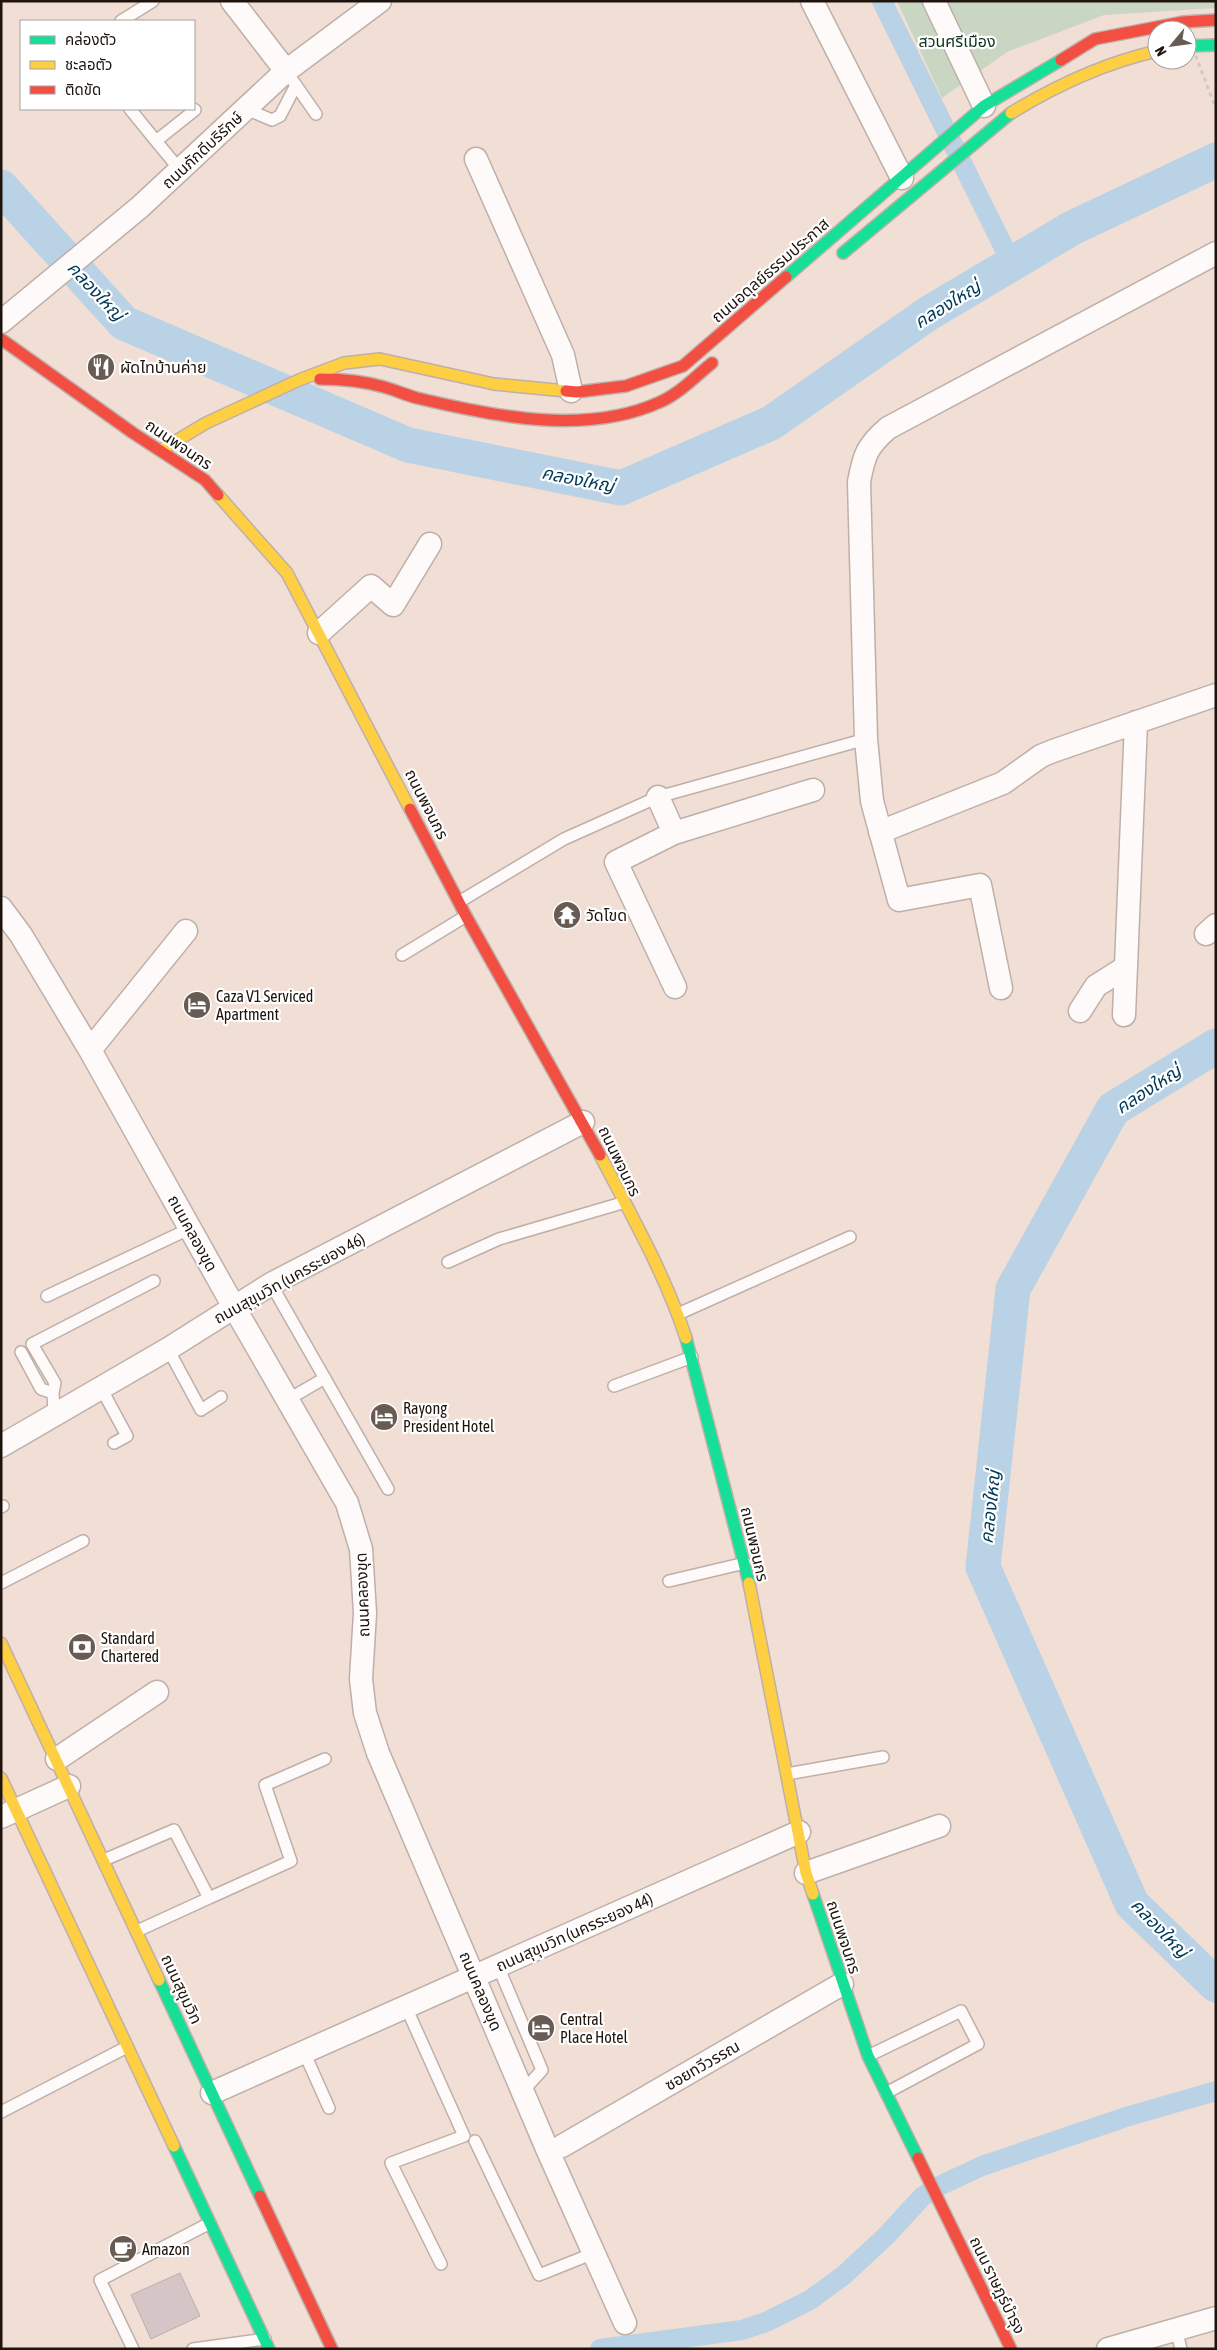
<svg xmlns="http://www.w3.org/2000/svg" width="1217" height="2350" viewBox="0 0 1217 2350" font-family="'Asap Condensed','Noto Sans Thai',sans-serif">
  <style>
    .green { fill: #c8d6c2 }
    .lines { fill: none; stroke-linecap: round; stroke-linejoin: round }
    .canal { stroke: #b9d2e6; stroke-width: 20 }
    .river { stroke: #b9d2e6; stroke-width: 35 }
    .building { fill: #d5c5c7; stroke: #bcaeae }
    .lane-casing { stroke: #beb0a9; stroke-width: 14 }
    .street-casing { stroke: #beb0a9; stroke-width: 25 }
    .fast-casing { stroke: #beb0a9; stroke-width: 14 }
    .slow-casing { stroke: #beb0a9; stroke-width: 14 }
    .jam-casing { stroke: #beb0a9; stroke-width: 14 }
    .lane { stroke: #fdfaf9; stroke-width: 11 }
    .street { stroke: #fdfaf9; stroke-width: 22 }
    .fast { stroke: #16e098; stroke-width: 11 }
    .slow { stroke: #ffcf43; stroke-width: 11 }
    .jam { stroke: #f24e42; stroke-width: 11 }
    .path-bridge { stroke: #cfcac7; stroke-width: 3; stroke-dasharray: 4 4; stroke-linecap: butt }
    .labels { text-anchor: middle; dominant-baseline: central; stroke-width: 4.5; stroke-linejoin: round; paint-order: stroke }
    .park-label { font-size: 16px; fill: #0f341e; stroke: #fff }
    .street-label { font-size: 16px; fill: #1f140d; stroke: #fff }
    .poi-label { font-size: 16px; fill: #1f140d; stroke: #fff; text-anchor: start }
    .water-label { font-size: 18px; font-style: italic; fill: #013a59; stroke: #fff }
  </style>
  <rect width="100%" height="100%" fill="#f1ded5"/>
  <path class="green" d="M 897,1 L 1216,1 L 1216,8 L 1104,15 L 1007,52 L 942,98 Z"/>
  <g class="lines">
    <path class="canal" d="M 882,1 L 1012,264
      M 600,2349 L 742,2330 L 766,2322 L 810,2300 L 844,2275 L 886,2236 L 922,2197 L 939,2186 L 982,2166 L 1126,2117 L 1216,2091"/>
    <path class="river" d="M 1,187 L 124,323 L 408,445 L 621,488 L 771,423 L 929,313 L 1072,228 L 1216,160
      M 1216,1046 L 1113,1109 L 1013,1289 L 983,1567 L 1132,1904 L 1216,1985"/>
  </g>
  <path class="building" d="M 180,2273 L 200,2316 L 151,2339 L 131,2295 Z"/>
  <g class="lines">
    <defs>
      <path id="lane" d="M 121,21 L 153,1
        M 293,81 L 316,114
        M 130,109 L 156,141 L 195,110 L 193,109
        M 246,109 L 272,120 L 280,116 L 296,85
        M 156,141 L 180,170
        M 459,902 L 564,839 L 658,797 L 866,739
        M 402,955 L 466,916
        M 448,1262 L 499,1239 L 622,1203
        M 271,1284 L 388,1489
        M 47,1296 L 191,1228
        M 678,1314 L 850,1237
        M 168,1349 L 201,1410 L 221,1397
        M 21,1352 L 41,1389 L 53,1393 L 54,1415
        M 614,1386 L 692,1357
        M 101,1388 L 127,1436 L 114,1443
        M 53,1393 L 55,1383 L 32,1344 L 154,1281
        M 287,1400 L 325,1378
        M 1,1507 L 3,1506
        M 669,1581 L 745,1563
        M 1,1583 L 83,1541
        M 787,1774 L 883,1757
        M 104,1860 L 174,1830 L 209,1898 L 291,1861 L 265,1785 L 325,1759
        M 137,1931 L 209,1898
        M 498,1966 L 542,2070 L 523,2091
        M 406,2007 L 464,2136 L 391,2163 L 441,2264
        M 304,2052 L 329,2108
        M 868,2056 L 961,2011 L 978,2044 L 886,2093
        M 1,2112 L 127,2047
        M 475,2141 L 539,2275 L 594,2253
        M 1176,2329 L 1181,2349
        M 133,2349 L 100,2280 L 210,2223
        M 193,2349 L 265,2339"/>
      <path id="street" d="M 232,1 L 286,71
        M 812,1 L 902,178
        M 934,1 L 984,106
        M 476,159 L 563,355 L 571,391
        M 1,322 L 140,207 L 286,71 L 380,1
        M 319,633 L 371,586 L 393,605 L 430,544
        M 658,797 L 674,833
        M 880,832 L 1003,783 L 1041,756 L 1053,751 L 1216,695
        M 1,908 L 21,935 L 90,1050 L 234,1307 L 347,1503 L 361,1549 L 365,1613 L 361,1679 L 365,1713 L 378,1753 L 548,2151 L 625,2323
        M 1206,934 L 1216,925
        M 675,987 L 616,862 L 674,833 L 813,790
        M 1001,988 L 980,885 L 899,900 L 872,801 L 866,739 L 859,482 C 864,455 867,446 888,428 L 1216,253
        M 1080,1011 L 1096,986 L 1126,967
        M 1124,1015 L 1136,722
        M 90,1050 L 186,931
        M 1,1446 L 168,1349 L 271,1284 L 583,1122
        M 57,1759 L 157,1692
        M 1,1817 L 69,1786
        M 806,1873 L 939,1826
        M 212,2093 L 799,1832
        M 562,2146 L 842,1984
        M 1108,2349 L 1216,2318"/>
      <path id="fast" d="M 1187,46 L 1216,45
        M 843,253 L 1011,113
        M 786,277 L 984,106 L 1061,60
        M 686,1338 L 749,1583
        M 813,1894 L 868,2056 L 918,2158
        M 159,1980 L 260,2196
        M 174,2146 L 269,2349"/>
      <path id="slow" d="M 1011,113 C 1057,85 1104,63 1157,51
        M 161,450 L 206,423 L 299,380 L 344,363 L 380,359 L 494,384 L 566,391
        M 218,495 L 287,573 L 410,809
        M 600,1155 C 631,1215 665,1274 686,1338
        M 749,1583 L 806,1873 L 813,1894
        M 1,1643 L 159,1980
        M 1,1778 L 174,2146"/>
      <path id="jam" d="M 1061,60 L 1095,39 L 1183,22 L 1216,20
        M 1,339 L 133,433 L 205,480 L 218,495
        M 320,379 C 342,379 363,381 384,387 C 395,390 406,395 417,398 C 492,416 586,436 660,402 C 680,393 696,376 712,363
        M 566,391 L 577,392 L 626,386 L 683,366 L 786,277
        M 410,809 L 466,916 L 600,1155
        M 918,2158 L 1011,2349
        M 260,2196 L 332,2349"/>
    </defs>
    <use href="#lane" class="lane-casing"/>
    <use href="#street" class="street-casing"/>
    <use href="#fast" class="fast-casing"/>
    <use href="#slow" class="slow-casing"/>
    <use href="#jam" class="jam-casing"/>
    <use href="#lane" class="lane"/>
    <use href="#street" class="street"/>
    <use href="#fast" class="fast"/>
    <use href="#slow" class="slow"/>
    <use href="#jam" class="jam"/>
    <path class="path-bridge" d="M 1187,33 L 1216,109"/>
  </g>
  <defs>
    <symbol id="restaurant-disc" viewBox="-11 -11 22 22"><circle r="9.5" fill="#685b53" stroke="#fff"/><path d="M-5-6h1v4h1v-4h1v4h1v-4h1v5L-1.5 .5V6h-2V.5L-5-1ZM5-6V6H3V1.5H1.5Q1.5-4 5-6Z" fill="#fff"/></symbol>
    <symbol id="temple-disc" viewBox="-11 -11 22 22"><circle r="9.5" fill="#685b53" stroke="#fff"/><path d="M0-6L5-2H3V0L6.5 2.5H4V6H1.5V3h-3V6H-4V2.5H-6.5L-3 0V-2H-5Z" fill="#fff"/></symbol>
    <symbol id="hotel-disc" viewBox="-11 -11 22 22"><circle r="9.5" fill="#685b53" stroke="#fff"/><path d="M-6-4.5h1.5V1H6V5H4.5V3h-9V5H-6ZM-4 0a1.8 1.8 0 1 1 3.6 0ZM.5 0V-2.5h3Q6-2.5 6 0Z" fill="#fff"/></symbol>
    <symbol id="bank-disc" viewBox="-11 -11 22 22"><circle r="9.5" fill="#685b53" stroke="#fff"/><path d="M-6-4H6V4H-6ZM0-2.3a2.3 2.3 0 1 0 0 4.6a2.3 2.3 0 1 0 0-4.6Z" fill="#fff"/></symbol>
    <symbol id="cafe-disc" viewBox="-11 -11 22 22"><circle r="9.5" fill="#685b53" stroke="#fff"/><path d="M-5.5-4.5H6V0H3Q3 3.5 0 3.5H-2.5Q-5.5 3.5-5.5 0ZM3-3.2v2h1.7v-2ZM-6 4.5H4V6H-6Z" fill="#fff"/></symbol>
  </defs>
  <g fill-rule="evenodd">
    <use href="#restaurant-disc" x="85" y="351" width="32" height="32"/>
    <use href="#temple-disc" x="551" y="899" width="32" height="32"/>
    <use href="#hotel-disc" x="181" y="989" width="32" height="32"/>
    <use href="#hotel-disc" x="368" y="1401" width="32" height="32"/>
    <use href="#bank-disc" x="66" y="1631" width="32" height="32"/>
    <use href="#hotel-disc" x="525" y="2012" width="32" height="32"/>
    <use href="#cafe-disc" x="107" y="2233" width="32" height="32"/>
  </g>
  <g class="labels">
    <g class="park-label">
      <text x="957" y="41">สวนศรีเมือง</text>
    </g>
    <g class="street-label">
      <text transform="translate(202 150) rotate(-43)">ถนนภักดีบริรักษ์</text>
      <text transform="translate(770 270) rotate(-41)">ถนนอดุลย์ธรรมประภาส</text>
      <text transform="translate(179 444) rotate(34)">ถนนพจนกร</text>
      <text transform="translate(427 804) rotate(63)">ถนนพจนกร</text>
      <text transform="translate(620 1161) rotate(64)">ถนนพจนกร</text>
      <text transform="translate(193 1233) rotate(61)">ถนนคลองขุด</text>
      <text transform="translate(289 1278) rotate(-29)">ถนนสุขุมวิท (นครระยอง 46)</text>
      <text transform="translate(755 1544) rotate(77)">ถนนพจนกร</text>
      <text transform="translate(362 1595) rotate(-92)">ถนนคลองขุด</text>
      <text transform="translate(574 1932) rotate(-24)">ถนนสุขุมวิท (นครระยอง 44)</text>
      <text transform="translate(844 1937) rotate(72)">ถนนพจนกร</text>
      <text transform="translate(182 1989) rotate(65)">ถนนสุขุมวิท</text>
      <text transform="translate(481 1991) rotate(67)">ถนนคลองขุด</text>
      <text transform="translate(702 2065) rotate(-30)">ซอยทวีวรรณ</text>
      <text transform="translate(998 2285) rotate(64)">ถนน ราษฎร์บำรุง</text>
    </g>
    <g class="poi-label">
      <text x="120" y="367">ผัดไทบ้านค่าย</text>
      <text x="586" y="915">วัดโขด</text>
      <text x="216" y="996">Caza V1 Serviced<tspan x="216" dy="18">Apartment</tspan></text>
      <text x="403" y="1408">Rayong<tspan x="403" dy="18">President Hotel</tspan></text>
      <text x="101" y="1638">Standard<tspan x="101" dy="18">Chartered</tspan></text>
      <text x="560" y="2019">Central<tspan x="560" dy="18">Place Hotel</tspan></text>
      <text x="142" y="2249">Amazon</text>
    </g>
    <g class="water-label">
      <text transform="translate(96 291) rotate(47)">คลองใหญ่</text>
      <text transform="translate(947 304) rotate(-32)">คลองใหญ่</text>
      <text transform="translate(578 479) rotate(11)">คลองใหญ่</text>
      <text transform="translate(1148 1089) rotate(-33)">คลองใหญ่</text>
      <text transform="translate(990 1507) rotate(-84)">คลองใหญ่</text>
      <text transform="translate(1160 1928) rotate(46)">คลองใหญ่</text>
    </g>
  </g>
  <rect width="1217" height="2350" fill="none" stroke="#1f140d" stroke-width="5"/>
  <rect x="20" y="20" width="175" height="90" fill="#ffffff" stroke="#a5a19e"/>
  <rect x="30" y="36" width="25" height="8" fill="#16e098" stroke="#a5a19e"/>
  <text x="65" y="45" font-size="15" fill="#1f140d">คล่องตัว</text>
  <rect x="30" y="61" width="25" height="8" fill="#ffcf43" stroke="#a5a19e"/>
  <text x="65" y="70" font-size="15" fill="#1f140d">ชะลอตัว</text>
  <rect x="30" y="86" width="25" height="8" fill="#f24e42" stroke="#a5a19e"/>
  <text x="65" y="95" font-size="15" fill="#1f140d">ติดขัด</text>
  <g transform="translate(1172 45) rotate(241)"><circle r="24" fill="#ffffff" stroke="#a5a19e"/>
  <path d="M0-4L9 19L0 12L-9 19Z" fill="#685b53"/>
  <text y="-8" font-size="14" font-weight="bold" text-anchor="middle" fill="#1f140d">N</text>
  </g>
</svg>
